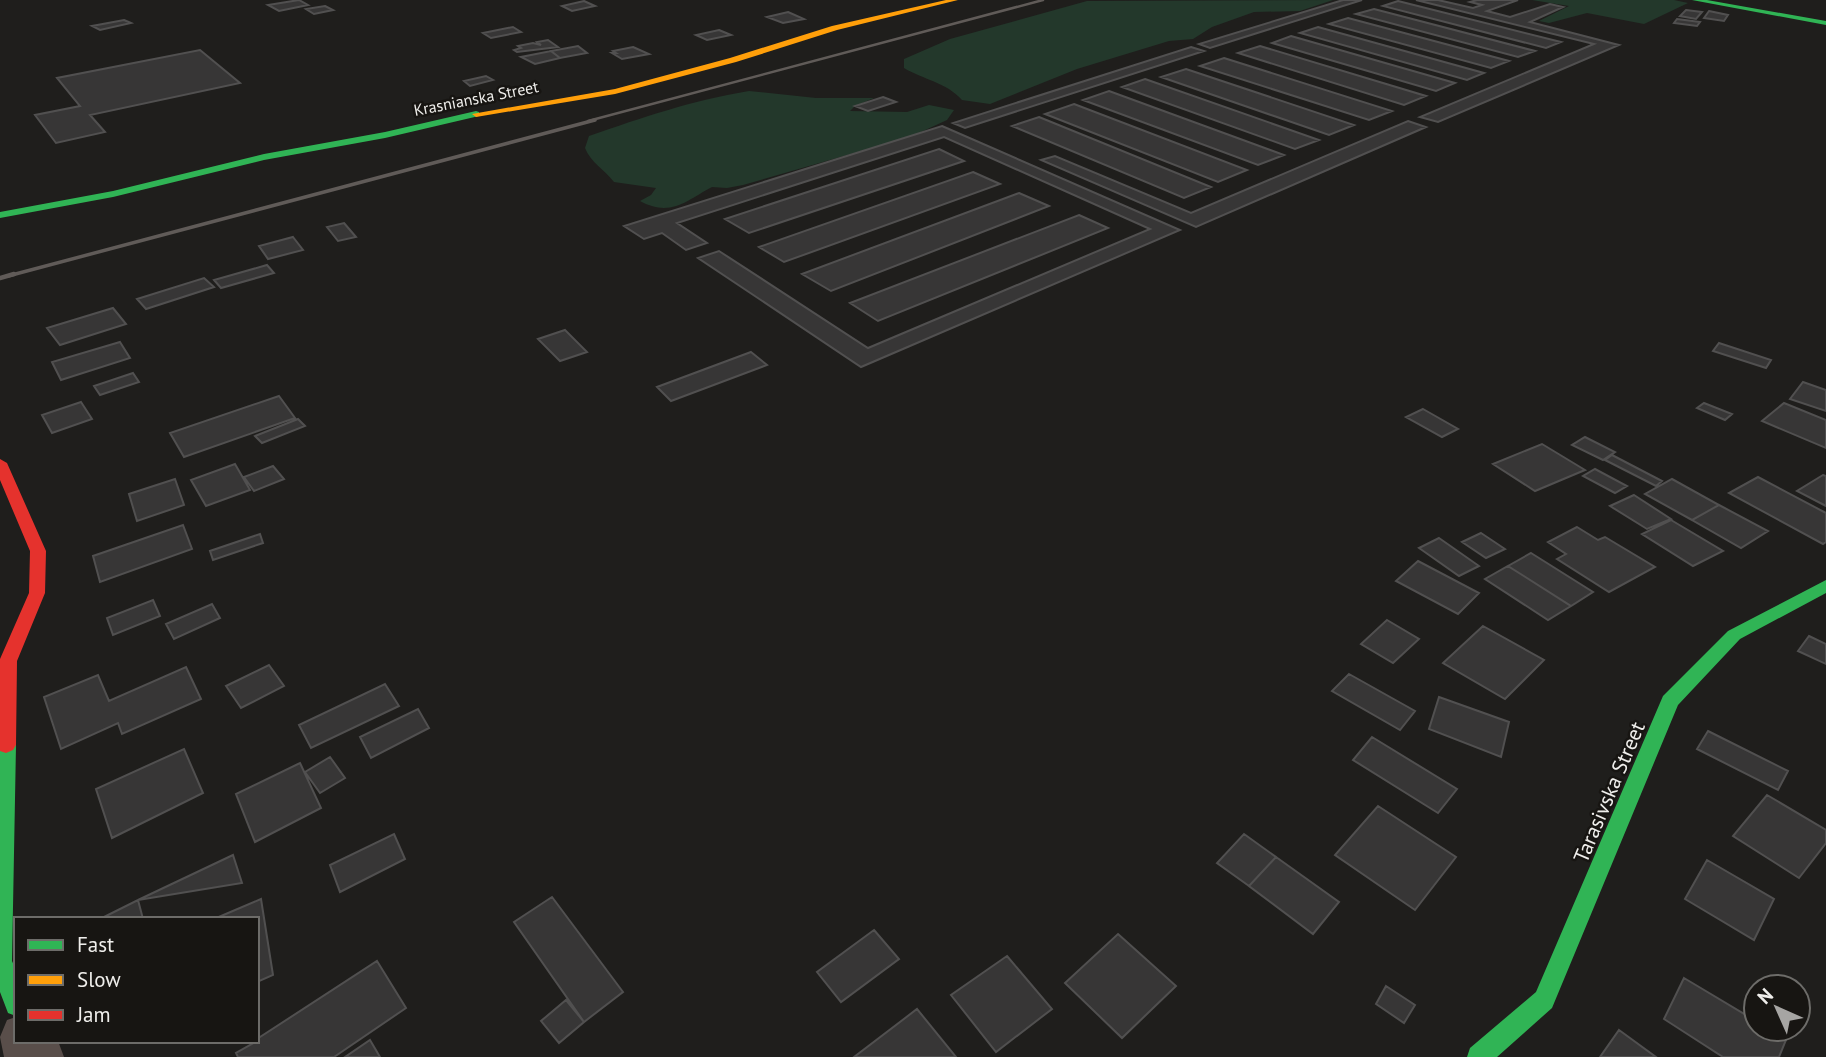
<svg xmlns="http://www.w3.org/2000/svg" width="1826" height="1057" viewBox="0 0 1826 1057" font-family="'PT Sans',sans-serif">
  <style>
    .green { fill: #23382b }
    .building { fill: #373636; stroke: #515050; stroke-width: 2 }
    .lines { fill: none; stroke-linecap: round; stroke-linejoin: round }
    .street { fill: #594e4a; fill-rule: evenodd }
    .fast { fill: #30b455; fill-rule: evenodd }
    .slow { fill: #ff9f0a; fill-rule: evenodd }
    .jam { fill: #e5322d; fill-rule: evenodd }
    .rail-far2 { stroke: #605b58; stroke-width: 2.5 }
    .rail-far1 { stroke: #605b58; stroke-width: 3.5 }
    .rail { stroke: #605b58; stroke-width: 4.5 }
    .labels { text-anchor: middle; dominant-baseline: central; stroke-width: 5; stroke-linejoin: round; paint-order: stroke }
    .far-street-label { font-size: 16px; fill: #efeeeb; stroke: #171512 }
    .near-street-label { font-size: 21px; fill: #efeeeb; stroke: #171512 }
  </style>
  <rect width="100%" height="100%" fill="#1f1e1c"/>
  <path class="green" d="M 1333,0 L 1300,11 L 1254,12 L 1212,27 L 1193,39 L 1169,41 L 1077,69 L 990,104 L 962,100 C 946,82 924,80 904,68 L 904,59 L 950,39 L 1087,1 Z
    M 1532,0 L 1674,0 L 1688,3 L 1644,24 L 1587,13 L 1549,23 L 1539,21 L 1569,6 Z
    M 749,91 L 816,98 L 874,98 L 855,106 L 850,111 L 907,112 L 929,105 L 954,110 L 947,120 L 910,137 L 743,185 L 727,188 L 712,187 C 687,200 671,218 640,201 L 651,195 L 656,188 L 614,182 C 604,169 591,163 585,148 L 589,136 C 644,117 690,101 749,91 Z"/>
  <path class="building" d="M 299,0 L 308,5 L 279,11 L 268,5 Z
    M 1343,0 L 1362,0 L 1210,48 L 1199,44 Z
    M 1416,0 L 1438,0 L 1473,8 L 1482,5 L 1470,2 L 1477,0 L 1518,0 L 1487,11 L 1510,17 L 1550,4 L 1563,7 L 1530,22 L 1619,45 L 1438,122 L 1420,117 L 1594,44 Z
    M 584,1 L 595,6 L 572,11 L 562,6 Z
    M 1398,1 L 1561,42 L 1546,48 L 1383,6 Z
    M 325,6 L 333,10 L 314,14 L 306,9 Z
    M 1374,9 L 1535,51 L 1518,57 L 1356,14 Z
    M 1686,10 L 1702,12 L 1696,19 L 1680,16 Z
    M 1709,11 L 1728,15 L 1724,21 L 1704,18 Z
    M 788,12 L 804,19 L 783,23 L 767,17 Z
    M 1348,18 L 1509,61 L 1491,68 L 1329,24 Z
    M 1677,19 L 1700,22 L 1697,26 L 1674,23 Z
    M 124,20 L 131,23 L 100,30 L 92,26 Z
    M 513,27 L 521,32 L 491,38 L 483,33 Z
    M 1318,27 L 1484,73 L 1467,80 L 1300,33 Z
    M 719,30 L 731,35 L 707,40 L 696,35 Z
    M 1291,36 L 1455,83 L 1436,91 L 1272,43 Z
    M 548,40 L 558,47 L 517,52 L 514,50 L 521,48 L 518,46 L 533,43 L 541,45 L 537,42 Z
    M 578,46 L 587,53 L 560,58 L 551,51 Z
    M 1260,46 L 1426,96 L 1404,105 L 1238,53 Z
    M 633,47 L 649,54 L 622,59 L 612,53 L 616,53 L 613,51 Z
    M 1191,47 L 1204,51 L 965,128 L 953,123 Z
    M 200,50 L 240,83 L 90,115 L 105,132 L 56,143 L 35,115 L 80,106 L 57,78 Z
    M 551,51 L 560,58 L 535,64 L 521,57 Z
    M 1224,58 L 1392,111 L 1369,120 L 1200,66 Z
    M 1186,69 L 1354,125 L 1329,135 L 1161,77 Z
    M 486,76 L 493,80 L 470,86 L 464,81 Z
    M 1145,79 L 1319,140 L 1295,149 L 1122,87 Z
    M 1109,91 L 1284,155 L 1258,165 L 1083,100 Z
    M 883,97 L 896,102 L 868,111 L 855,106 Z
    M 1074,104 L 1247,170 L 1218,182 L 1045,114 Z
    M 1039,117 L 1211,187 L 1184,198 L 1012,126 Z
    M 1408,121 L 1426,127 L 1196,227 L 1041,160 L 1055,156 L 1191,213 Z
    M 942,126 L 1180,230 L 861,367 L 698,258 L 719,251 L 868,348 L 1150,229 L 944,137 L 677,223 L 707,243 L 686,250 L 662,233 L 644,239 L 624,226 Z
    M 939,149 L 964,161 L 749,233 L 725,219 Z
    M 973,172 L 1000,184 L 784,262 L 759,247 Z
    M 1019,193 L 1049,206 L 831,291 L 802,274 Z
    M 1079,215 L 1108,228 L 878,321 L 850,303 Z
    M 344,223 L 356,237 L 338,241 L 327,227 Z
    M 293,237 L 303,250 L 268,259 L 259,246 Z
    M 267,265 L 274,273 L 221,288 L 214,280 Z
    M 204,278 L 214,287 L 146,309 L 137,299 Z
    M 113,308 L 126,324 L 60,345 L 47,328 Z
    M 565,330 L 587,352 L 560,361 L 538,339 Z
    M 120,342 L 130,358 L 61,380 L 52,362 Z
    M 1719,343 L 1771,360 L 1766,368 L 1713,351 Z
    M 751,352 L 767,365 L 671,401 L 657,387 Z
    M 133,373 L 139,382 L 100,395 L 94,386 Z
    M 1803,382 L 1826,390 L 1826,411 L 1790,399 Z
    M 279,396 L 295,418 L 184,457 L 170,433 Z
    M 81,402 L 92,419 L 52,433 L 42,415 Z
    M 1704,403 L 1732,414 L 1725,420 L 1697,408 Z
    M 1784,403 L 1826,420 L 1826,448 L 1762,421 Z
    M 1423,409 L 1458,429 L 1442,437 L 1406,417 Z
    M 298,419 L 305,426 L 262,443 L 255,436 Z
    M 1585,437 L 1615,452 L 1603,460 L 1572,445 Z
    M 1542,444 L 1585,470 L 1535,491 L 1493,464 Z
    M 1612,455 L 1662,481 L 1656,486 L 1605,460 Z
    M 235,464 L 250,490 L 206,506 L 191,480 Z
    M 273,466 L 284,479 L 254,491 L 244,477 Z
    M 1595,469 L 1627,486 L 1615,493 L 1583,476 Z
    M 1823,475 L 1826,476 L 1826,506 L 1797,491 Z
    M 1758,477 L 1826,513 L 1826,542 L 1823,544 L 1729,493 Z
    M 175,479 L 184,505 L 137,521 L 129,494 Z
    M 1672,479 L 1719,505 L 1692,520 L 1645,494 Z
    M 1634,495 L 1671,519 L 1647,529 L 1610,506 Z
    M 1719,505 L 1768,531 L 1741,548 L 1692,520 Z
    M 1671,520 L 1723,551 L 1693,566 L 1642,534 Z
    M 183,525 L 192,549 L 100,582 L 93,556 Z
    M 1577,527 L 1598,540 L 1605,537 L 1655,567 L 1609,592 L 1557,559 L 1566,554 L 1548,542 Z
    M 1481,533 L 1505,549 L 1486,558 L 1462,542 Z
    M 260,534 L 263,543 L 213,560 L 210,551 Z
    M 1439,538 L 1479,566 L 1459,576 L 1419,548 Z
    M 1531,553 L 1593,592 L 1571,606 L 1508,566 Z
    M 1418,561 L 1479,593 L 1458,614 L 1396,581 Z
    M 1508,566 L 1571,606 L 1548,620 L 1485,579 Z
    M 153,600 L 160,616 L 113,635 L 107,618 Z
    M 212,604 L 220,618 L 174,639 L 166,624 Z
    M 1387,620 L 1419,639 L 1393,663 L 1361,644 Z
    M 1483,626 L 1544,660 L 1505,699 L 1443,663 Z
    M 1809,636 L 1826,644 L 1826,664 L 1798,651 Z
    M 269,665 L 284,686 L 241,708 L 226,686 Z
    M 186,667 L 201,699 L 122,734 L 118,723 L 61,749 L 44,697 L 98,675 L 109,701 Z
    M 1349,674 L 1415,711 L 1400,730 L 1332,691 Z
    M 385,684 L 399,706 L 311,748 L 299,725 Z
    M 1439,697 L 1509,722 L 1501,757 L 1429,729 Z
    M 418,709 L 429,728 L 371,758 L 360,737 Z
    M 1708,731 L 1788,771 L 1778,790 L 1697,749 Z
    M 1372,737 L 1457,789 L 1438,813 L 1353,760 Z
    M 184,749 L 203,793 L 112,838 L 96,789 Z
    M 330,757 L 345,778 L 320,793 L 305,772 Z
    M 300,763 L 321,808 L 255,842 L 236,794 Z
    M 1767,795 L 1826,830 L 1826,843 L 1799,878 L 1733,836 Z
    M 1378,806 L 1456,857 L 1415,910 L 1335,855 Z
    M 394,834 L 405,859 L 340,892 L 330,865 Z
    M 1244,834 L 1276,857 L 1249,886 L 1217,863 Z
    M 233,855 L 242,883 L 138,900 Z
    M 1276,857 L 1339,902 L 1313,934 L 1249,886 Z
    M 1707,860 L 1774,899 L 1754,940 L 1685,899 Z
    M 552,897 L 623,992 L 584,1022 L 514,922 Z
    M 261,899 L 273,975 L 257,982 L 257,919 L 214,919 Z
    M 138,900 L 143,919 L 100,919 Z
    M 874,930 L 899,959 L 841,1002 L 817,972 Z
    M 1118,934 L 1176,986 L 1122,1038 L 1065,983 Z
    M 1007,956 L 1052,1009 L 996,1052 L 951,995 Z
    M 377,961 L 406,1008 L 334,1057 L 238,1057 L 236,1053 L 257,1041 L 257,1039 Z
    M 1684,978 L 1756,1021 L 1756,1029 L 1768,1029 L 1786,1040 L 1779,1057 L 1723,1057 L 1664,1019 Z
    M 1386,986 L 1415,1005 L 1404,1023 L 1376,1004 Z
    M 566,1000 L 584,1022 L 559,1043 L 541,1021 Z
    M 917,1009 L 956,1057 L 854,1057 Z
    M 1619,1030 L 1656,1057 L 1600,1057 Z
    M 370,1040 L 380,1057 L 345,1057 Z"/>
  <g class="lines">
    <path class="street" d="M 16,1017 L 16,1041 L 58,1041 L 64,1057 L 4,1057 L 0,1037 L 7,1020 Z"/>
    <path class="fast" d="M 1692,0 L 1707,0 L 1826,21 L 1826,25 Z
      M 476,111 L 479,112 L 479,116 L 385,138 L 264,160 L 113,197 L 0,218 L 0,212 L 113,191 L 264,154 L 385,132 Z
      M 1826,580 L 1826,593 L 1740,639 L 1678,705 L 1552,1008 L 1497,1057 L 1467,1057 L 1470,1048 L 1536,992 L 1663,696 L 1728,631 Z
      M 6,737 L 13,740 L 16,745 L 12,961 L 16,970 L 16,1016 L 8,1013 L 0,992 L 0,739 Z"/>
    <path class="slow" d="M 946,0 L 958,0 L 837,30 L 736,62 L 615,94 L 476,117 L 472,114 L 615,89 L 730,58 L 832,26 Z"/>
    <path class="jam" d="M 0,459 L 7,463 L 46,551 L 45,593 L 17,661 L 16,745 L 13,750 L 6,753 L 0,751 L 0,659 L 29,593 L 30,551 L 0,480 Z"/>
    <path class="rail-far2" d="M 588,121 L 1043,0"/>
    <path class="rail-far1" d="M 8,276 L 595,120"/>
    <path class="rail" d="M 0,278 L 14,274"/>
  </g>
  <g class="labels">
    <g class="far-street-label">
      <text transform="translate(476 98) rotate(-11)">Krasnianska Street</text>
    </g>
    <g class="near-street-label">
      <text transform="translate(1609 792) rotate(-67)">Tarasivska Street</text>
    </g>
  </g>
  <rect x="14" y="917" width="245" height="126" fill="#171512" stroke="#6d6c69" stroke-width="2"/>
  <rect x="28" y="940" width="35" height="10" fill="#30b455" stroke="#6d6c69" stroke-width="2"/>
  <text x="77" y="952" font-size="21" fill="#efeeeb">Fast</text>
  <rect x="28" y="975" width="35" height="10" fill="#ff9f0a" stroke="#6d6c69" stroke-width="2"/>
  <text x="77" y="987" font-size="21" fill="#efeeeb">Slow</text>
  <rect x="28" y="1010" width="35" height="10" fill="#e5322d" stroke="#6d6c69" stroke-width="2"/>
  <text x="77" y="1022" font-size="21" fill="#efeeeb">Jam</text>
  <g transform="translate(1777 1008) rotate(315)"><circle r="33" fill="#171512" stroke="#6d6c69" stroke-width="2"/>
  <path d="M0-5L12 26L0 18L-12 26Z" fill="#a6a5a3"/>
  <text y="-10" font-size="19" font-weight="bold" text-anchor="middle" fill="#efeeeb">N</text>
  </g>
</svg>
